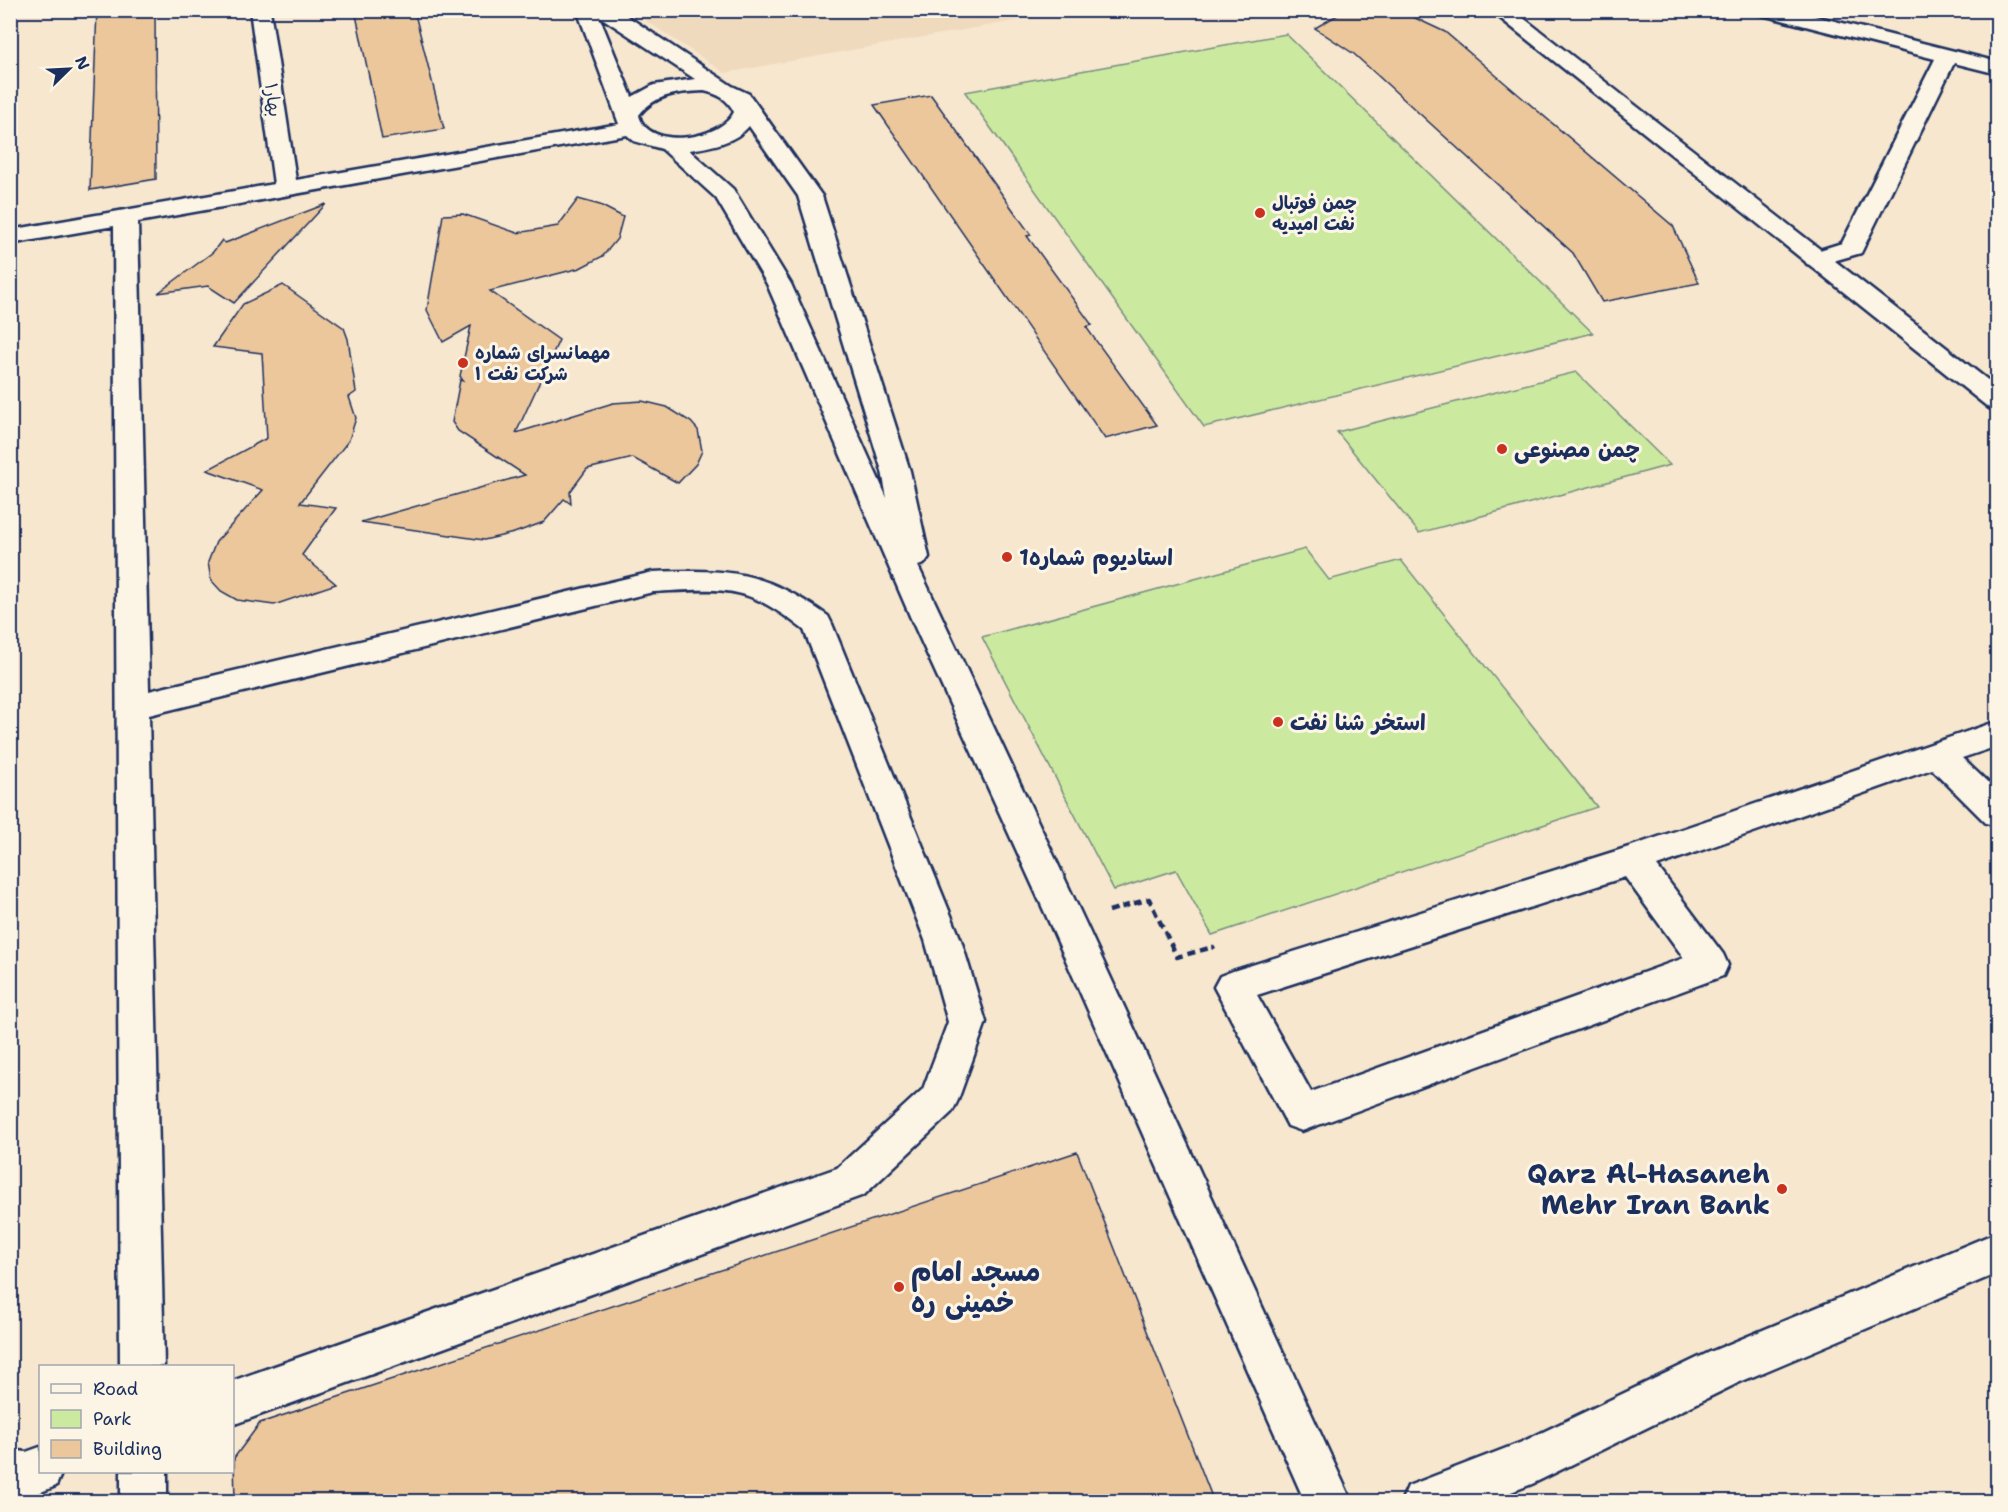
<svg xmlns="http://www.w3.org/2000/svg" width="2008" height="1512" viewBox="0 0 2008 1512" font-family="'Shantell Sans','Playpen Sans Arabic',sans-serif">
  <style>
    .built { fill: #f0dabe }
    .green { fill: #cce9a0; stroke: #748c7f; stroke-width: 1.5 }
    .building { fill: #ecc79c; stroke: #1b2f5e; stroke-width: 1.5 }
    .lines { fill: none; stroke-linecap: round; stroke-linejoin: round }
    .street-casing { stroke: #1b2f5e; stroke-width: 5 }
    .secondary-casing { stroke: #1b2f5e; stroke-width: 5 }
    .path { stroke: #1b2f5e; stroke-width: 4.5; stroke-dasharray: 8 5; stroke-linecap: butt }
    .street { fill: #fcf5e5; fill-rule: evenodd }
    .secondary { fill: #fcf5e5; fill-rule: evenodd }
    .poi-dot { fill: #c8321e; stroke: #fcf5e5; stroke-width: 2 }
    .labels { text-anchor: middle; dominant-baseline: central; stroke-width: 6; stroke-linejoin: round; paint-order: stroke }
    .far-street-label { font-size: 18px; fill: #1b2f5e; stroke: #fcf5e5 }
    .far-poi-label { font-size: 18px; font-weight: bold; fill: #1b2f5e; stroke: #fcf5e5; text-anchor: start }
    .poi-label { font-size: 22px; font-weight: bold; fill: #1b2f5e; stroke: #fcf5e5; text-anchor: start }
    .near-poi-label { font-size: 27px; font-weight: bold; fill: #1b2f5e; stroke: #fcf5e5; text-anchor: end }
  </style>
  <rect width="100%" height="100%" fill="#f7e7cf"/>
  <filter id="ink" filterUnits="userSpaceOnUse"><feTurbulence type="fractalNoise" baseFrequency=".0167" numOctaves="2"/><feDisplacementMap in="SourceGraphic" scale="12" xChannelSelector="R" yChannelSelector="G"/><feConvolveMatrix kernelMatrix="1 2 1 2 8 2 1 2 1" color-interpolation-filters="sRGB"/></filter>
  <g filter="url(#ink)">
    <path class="built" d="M 631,11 L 1069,11 L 725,73 Z"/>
    <path class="green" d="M 1286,34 L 1593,333 L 1204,427 L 965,92 Z
      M 1576,372 L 1670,465 L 1419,533 L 1337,432 Z
      M 1305,549 L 1329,580 L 1401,560 L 1597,807 L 1212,935 L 1176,870 L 1114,890 L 982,637 Z"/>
    <path class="building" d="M 97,10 L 155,10 L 156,179 L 90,190 Z
      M 355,10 L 414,10 L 444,129 L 382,139 Z
      M 1346,10 L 1398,10 L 1445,32 L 1673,226 L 1699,283 L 1602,302 L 1573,253 L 1354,54 L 1315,28 Z
      M 931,95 L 1031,235 L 1027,236 L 1092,325 L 1086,327 L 1157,425 L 1105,439 L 874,105 Z
      M 578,199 L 600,205 L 623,217 L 617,239 L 603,256 L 580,268 L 490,291 L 559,340 L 516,433 L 613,403 L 642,401 L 667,407 L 691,422 L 698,430 L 702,451 L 696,464 L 678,483 L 633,458 L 587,469 L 570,492 L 571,504 L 564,499 L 544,522 L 514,533 L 484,540 L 361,522 L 525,475 L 458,431 L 452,422 L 460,380 L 463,381 L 460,376 L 471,326 L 443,342 L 427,310 L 443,215 L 463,214 L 517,233 L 558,226 Z
      M 326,204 L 234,303 L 208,286 L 158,293 L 213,252 L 222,240 L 225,243 Z
      M 283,285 L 344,328 L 348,339 L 356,392 L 349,397 L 356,418 L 349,440 L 300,503 L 336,508 L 302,555 L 336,584 L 274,605 L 237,600 L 221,591 L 211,580 L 208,562 L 216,542 L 263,490 L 207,470 L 267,438 L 262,353 L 213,347 L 243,304 Z
      M 1077,1152 L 1214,1502 L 235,1502 L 234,1458 L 260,1423 Z"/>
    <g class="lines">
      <defs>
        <path id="street" d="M 250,10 L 270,10 L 296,180 L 619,124 L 577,10 L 618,10 L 732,86 L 749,94 L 822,196 L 910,471 L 929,557 L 924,564 L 918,566 L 1086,924 L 1352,1502 L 1305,1502 L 1050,924 L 913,623 L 767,284 L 716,198 L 662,149 L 634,141 L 627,135 L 138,222 L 149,691 L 653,572 C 732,569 762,570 828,616 L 832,624 L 961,940 L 986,1022 L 958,1100 L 952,1112 L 864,1195 L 232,1425 L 232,1381 L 837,1168 L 923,1089 L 948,1022 L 925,940 L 804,630 C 787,617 768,603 748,596 C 720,586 682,591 653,592 L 149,715 L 164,1366 L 120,1366 L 114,226 L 10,244 L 10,230 L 274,184 ZM 599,16 L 695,79 L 654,85 L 632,97 ZM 704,91 C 718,94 728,99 734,112 C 721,140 647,151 639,115 C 655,94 679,92 704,91 ZM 749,126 L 798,196 L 882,471 L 887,498 L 791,284 L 733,189 L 689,150 C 710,147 735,143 749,126 Z
          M 1755,10 L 1791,10 L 1998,62 L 1998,74 L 1954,63 L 1861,253 L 1816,266 L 1807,264 L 1804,259 L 1807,254 L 1842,243 L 1935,59 L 1758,14 Z
          M 1998,721 L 1998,746 L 1962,758 L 1998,792 L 1998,827 L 1986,823 L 1932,769 L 1657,866 L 1723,954 L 1728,965 L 1723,976 L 1302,1131 L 1288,1126 L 1214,987 L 1220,976 L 1233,971 L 1629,847 ZM 1625,877 L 1684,958 L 1311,1092 L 1257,995 Z
          M 1998,1232 L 1998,1273 L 1740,1382 L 1532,1484 L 1485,1502 L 1401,1502 L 1408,1486 L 1522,1442 L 1710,1352 Z
          M 40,1447 L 40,1472 L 62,1472 L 56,1486 L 26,1498 L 10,1496 L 10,1450 L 26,1452 Z
          M 121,1472 L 167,1472 L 167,1502 L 121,1502 Z"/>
        <path id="secondary" d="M 1490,10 L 1513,10 L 1998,388 L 1998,410 L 1989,408 Z"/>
      </defs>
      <use href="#street" class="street-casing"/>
      <use href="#secondary" class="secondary-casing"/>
      <path class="path" d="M 1109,911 L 1149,899 L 1177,957 L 1213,947 L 1214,949"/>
      <use href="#street" class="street"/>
      <use href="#secondary" class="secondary"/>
    </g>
  </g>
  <g class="poi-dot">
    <circle cx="1260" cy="213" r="6"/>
    <circle cx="463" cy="363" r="6"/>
    <circle cx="1502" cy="449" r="6"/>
    <circle cx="1007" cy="557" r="6"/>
    <circle cx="1278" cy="722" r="6"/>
    <circle cx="1782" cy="1189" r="6"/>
    <circle cx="899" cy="1287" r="6"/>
  </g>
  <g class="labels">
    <g class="far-street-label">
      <text transform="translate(273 100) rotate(82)">بهار۱</text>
    </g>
    <g class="far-poi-label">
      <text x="1272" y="203">چمن فوتبال<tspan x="1272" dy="21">نفت امیدیه</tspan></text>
      <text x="475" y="353">مهمانسرای شماره<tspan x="475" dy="21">۱ شرکت نفت</tspan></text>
    </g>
    <g class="poi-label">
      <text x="1514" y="449">چمن مصنوعی</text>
      <text x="1019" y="557">استادیوم شماره1</text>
      <text x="1290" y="722">استخر شنا نفت</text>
    </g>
    <g class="near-poi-label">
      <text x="1770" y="1173">Qarz Al-Hasaneh<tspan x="1770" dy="31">Mehr Iran Bank</tspan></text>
      <text x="911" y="1271" text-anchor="start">مسجد امام<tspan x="911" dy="31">خمینی ره</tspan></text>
    </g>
  </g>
  <rect width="2008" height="1512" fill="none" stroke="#fcf5e5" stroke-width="36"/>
  <rect x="18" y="18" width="1972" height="1476" fill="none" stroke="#1b2f5e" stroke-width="2" filter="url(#ink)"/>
  <rect x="39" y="1365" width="195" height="108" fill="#fcf5e5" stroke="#a2a6af" stroke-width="1.5"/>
  <rect x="51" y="1384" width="30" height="9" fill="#fcf5e5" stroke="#a2a6af" stroke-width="1.5"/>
  <text x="93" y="1395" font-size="18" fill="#1b2f5e">Road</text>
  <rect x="51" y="1410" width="30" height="18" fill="#cce9a0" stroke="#a2a6af" stroke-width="1.5"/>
  <text x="93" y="1425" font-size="18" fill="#1b2f5e">Park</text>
  <rect x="51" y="1440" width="30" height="18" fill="#ecc79c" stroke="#a2a6af" stroke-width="1.5"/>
  <text x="93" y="1455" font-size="18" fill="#1b2f5e">Building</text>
  <g transform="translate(69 69) rotate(66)" stroke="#fcf5e5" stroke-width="4.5" paint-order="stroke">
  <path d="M0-4.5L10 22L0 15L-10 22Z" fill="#1b2f5e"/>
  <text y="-9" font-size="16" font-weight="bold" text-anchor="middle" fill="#1b2f5e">N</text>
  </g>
</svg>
